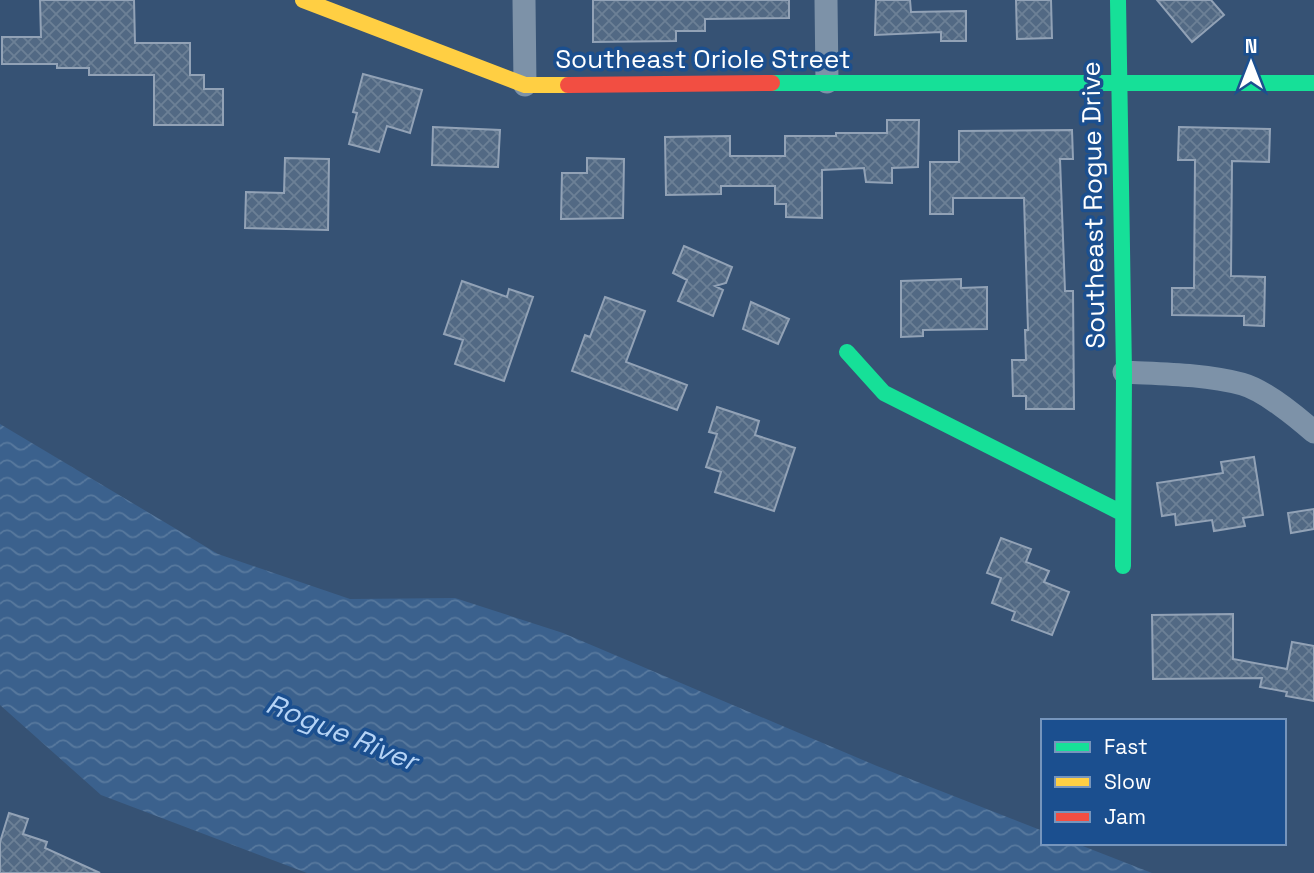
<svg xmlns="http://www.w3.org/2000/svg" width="1314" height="873" viewBox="0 0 1314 873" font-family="'Space Grotesk',sans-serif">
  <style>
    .water { fill: url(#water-waves) }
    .building { fill: url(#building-cross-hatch); stroke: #92a2b6; stroke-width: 2 }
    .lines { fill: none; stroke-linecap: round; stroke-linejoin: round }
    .street { stroke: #7d92a8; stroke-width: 23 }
    .fast { stroke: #16e098; stroke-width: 16 }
    .slow { stroke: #ffcf43; stroke-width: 16 }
    .jam { stroke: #f24e42; stroke-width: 16 }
    .labels { text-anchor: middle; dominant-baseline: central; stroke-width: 7; stroke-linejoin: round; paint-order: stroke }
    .street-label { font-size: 26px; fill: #fff; stroke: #1b4f8f }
    .water-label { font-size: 28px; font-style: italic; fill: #b5d3f5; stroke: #1b4f8f }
  </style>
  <defs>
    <pattern id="water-waves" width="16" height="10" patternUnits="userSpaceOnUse" patternTransform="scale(1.75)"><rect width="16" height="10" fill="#3b618d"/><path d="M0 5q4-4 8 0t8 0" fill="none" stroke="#58799e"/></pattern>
    <pattern id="building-cross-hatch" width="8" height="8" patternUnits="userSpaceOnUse" patternTransform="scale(1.75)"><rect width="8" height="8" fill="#526984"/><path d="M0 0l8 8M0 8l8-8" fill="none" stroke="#6c8096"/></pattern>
  </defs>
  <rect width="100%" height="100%" fill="#365274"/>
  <path class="water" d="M 0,424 L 218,554 L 350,599 L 455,598 L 563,633 L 877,766 L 1043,831 L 1043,843 L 1075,843 L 1152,873 L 307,873 L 101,795 L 0,705 Z"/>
  <path class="building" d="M 40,0 L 134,0 L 135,43 L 190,43 L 190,75 L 204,75 L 204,89 L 223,89 L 223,125 L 154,125 L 154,75 L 89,75 L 89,68 L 57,68 L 57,64 L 2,64 L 2,37 L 41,37 Z
    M 593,0 L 789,0 L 789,18 L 705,19 L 705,31 L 676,31 L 676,41 L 593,42 Z
    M 876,0 L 910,0 L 911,12 L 966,11 L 966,41 L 941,41 L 941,32 L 875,35 Z
    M 1016,0 L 1051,0 L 1052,38 L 1017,39 Z
    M 1157,0 L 1211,0 L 1224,15 L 1192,42 Z
    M 363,74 L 422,90 L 410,133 L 387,126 L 379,152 L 349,144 L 357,113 L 353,112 Z
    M 887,120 L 919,120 L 918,167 L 892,168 L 892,183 L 866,182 L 864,168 L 822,170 L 822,218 L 786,217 L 786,204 L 775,204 L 775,186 L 721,186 L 721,194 L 666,195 L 665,137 L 730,136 L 730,156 L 785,156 L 785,136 L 836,136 L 836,133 L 887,133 Z
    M 433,127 L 500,130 L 498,167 L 432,165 Z
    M 1179,127 L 1270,129 L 1269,162 L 1232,161 L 1231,276 L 1265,277 L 1264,326 L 1244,325 L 1244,316 L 1172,315 L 1172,288 L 1194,288 L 1195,160 L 1178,160 Z
    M 1072,130 L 1073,159 L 1060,159 L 1065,291 L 1073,291 L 1074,409 L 1026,409 L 1026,396 L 1013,396 L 1012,360 L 1026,360 L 1025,330 L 1028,330 L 1024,198 L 953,198 L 953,214 L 930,214 L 930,162 L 959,162 L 959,131 Z
    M 285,158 L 329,159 L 328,230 L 245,228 L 246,192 L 284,193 Z
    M 587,158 L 624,159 L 623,218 L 561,219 L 562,173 L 587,173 Z
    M 684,246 L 732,267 L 726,283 L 715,286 L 723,290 L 713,316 L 678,301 L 687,280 L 673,273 Z
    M 961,279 L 961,288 L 987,287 L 987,329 L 923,330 L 923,336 L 901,337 L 901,281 Z
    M 462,281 L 507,297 L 509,289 L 533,297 L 504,381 L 455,364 L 463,340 L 444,334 Z
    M 605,297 L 645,311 L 626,362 L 687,385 L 677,410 L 572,371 L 585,335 L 590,337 Z
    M 751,302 L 789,319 L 778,344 L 743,329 Z
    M 717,407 L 759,421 L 755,435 L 795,448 L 774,511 L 715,492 L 721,472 L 706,467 L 717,434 L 709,432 Z
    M 1254,457 L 1263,515 L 1243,518 L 1245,526 L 1214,531 L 1212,520 L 1176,525 L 1175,514 L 1162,516 L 1157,483 L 1223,473 L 1221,462 Z
    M 1314,509 L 1314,529 L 1291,533 L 1288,513 Z
    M 1001,538 L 1031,549 L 1026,562 L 1049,571 L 1044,582 L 1069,592 L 1052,635 L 1012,620 L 1015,612 L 992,603 L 1001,578 L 987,573 Z
    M 1233,614 L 1233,659 L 1287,669 L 1292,642 L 1314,646 L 1314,701 L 1286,696 L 1287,692 L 1260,687 L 1262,678 L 1153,679 L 1152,615 Z
    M 9,813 L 28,819 L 23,834 L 47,842 L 45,848 L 100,873 L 0,873 L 0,842 Z"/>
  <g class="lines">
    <path class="street" d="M 524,0 L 525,85
      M 826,0 L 827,82
      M 1124,372 C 1162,374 1204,374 1242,384 C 1264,390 1297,417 1314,432"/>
    <path class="fast" d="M 1118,0 L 1124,372 L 1123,566
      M 772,83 L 1314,83
      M 847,352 L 884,393 L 1122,513"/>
    <path class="slow" d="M 303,0 L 525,85 L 568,85"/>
    <path class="jam" d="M 568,85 L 772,83"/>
  </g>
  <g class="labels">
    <g class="street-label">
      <text x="703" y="59">Southeast Oriole Street</text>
      <text transform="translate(1093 205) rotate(-91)">Southeast Rogue Drive</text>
    </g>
    <g class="water-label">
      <text transform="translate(342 732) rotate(22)">Rogue River</text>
    </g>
  </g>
  <rect x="1041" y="719" width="245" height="126" fill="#1b4f8f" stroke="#7695bc" stroke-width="2"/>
  <rect x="1055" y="742" width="35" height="10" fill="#16e098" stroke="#7695bc" stroke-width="2"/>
  <text x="1104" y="754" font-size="21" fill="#ffffff">Fast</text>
  <rect x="1055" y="777" width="35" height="10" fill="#ffcf43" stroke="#7695bc" stroke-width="2"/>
  <text x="1104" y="789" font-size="21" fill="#ffffff">Slow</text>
  <rect x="1055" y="812" width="35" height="10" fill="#f24e42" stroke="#7695bc" stroke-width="2"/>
  <text x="1104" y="824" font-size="21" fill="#ffffff">Jam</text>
  <g transform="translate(1251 63)" stroke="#1b4f8f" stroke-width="5" paint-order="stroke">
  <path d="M0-5L12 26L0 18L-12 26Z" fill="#ffffff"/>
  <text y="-10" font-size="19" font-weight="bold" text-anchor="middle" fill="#ffffff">N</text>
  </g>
</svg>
